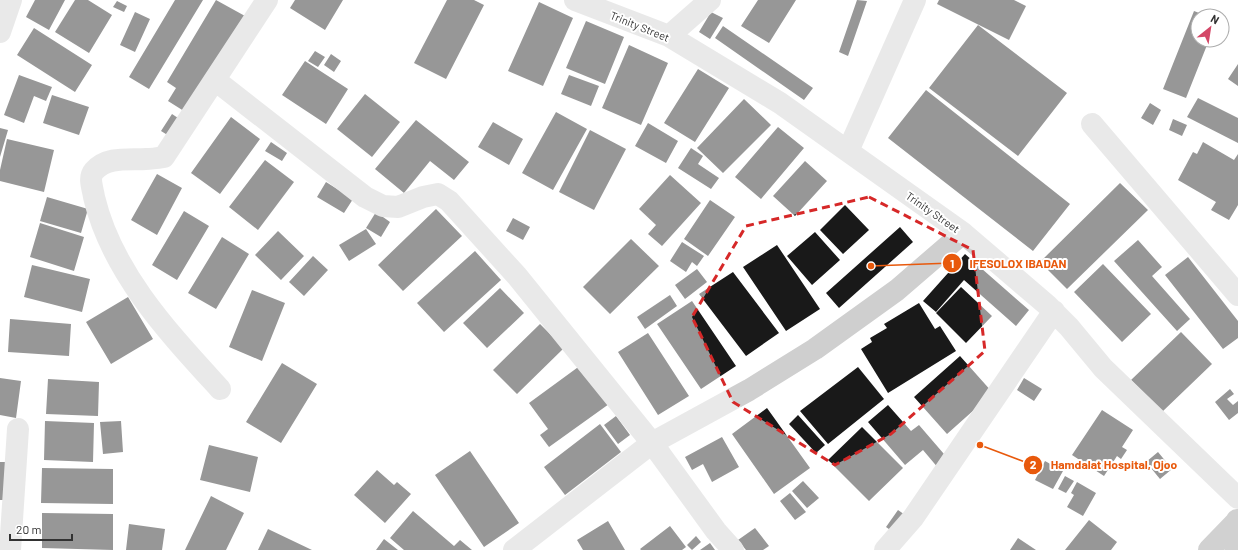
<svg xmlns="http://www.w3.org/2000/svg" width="1238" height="550" viewBox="0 0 1238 550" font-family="Barlow,sans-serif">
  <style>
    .building { fill: #191919 }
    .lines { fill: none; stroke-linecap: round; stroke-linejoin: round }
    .minor { stroke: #cfcfcf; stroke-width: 22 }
    .highway { stroke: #999; stroke-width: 22 }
    .marked { fill: none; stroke: #d62828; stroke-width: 3; stroke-dasharray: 8 5; stroke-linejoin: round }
    .labels { text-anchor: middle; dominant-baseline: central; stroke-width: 4; stroke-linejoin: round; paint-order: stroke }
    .street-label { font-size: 11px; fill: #323232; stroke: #fff }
    .leader { fill: none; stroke: #e8590c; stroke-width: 1.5 }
    .callout-dot { fill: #e8590c; stroke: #fff; stroke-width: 1.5 }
    .mark-label { font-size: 12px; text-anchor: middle; font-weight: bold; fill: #fff }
    .callout-label { font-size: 12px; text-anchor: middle; font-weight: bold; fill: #e8590c; stroke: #fff; stroke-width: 4; stroke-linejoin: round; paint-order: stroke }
  </style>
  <rect width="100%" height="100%" fill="#fff"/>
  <path class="building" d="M 35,0 L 65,0 L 49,30 L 26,17 Z
    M 75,0 L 88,0 L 112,15 L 89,53 L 55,32 Z
    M 175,0 L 203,0 L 149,89 L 129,77 Z
    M 216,0 L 245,16 L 187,113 L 168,101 L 176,88 L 167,82 Z
    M 295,0 L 343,0 L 325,30 L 290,8 Z
    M 447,0 L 474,0 L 484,5 L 446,79 L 414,63 Z
    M 758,0 L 796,0 L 769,43 L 741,26 Z
    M 857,0 L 867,1 L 848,56 L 839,52 Z
    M 939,0 L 1014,0 L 1026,6 L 1009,40 L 937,4 Z
    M 117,1 L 127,6 L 124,12 L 113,7 Z
    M 539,2 L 573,18 L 543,86 L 508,71 Z
    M 1194,11 L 1207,16 L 1198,16 L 1198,40 L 1209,40 L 1186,98 L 1163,89 Z
    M 135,12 L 150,19 L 135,52 L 120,45 Z
    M 711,12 L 723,18 L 710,39 L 699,32 Z
    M 586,21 L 624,37 L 605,84 L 566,68 Z
    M 978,25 L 1067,93 L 1018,156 L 929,88 Z
    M 723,26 L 813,88 L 804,100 L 715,38 Z
    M 34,28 L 92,65 L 75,92 L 17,55 Z
    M 629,45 L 668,63 L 641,125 L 602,108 Z
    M 315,51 L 325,57 L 318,67 L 308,61 Z
    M 331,54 L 341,61 L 334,72 L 324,65 Z
    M 305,61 L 348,89 L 326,124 L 282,95 Z
    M 1238,64 L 1238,86 L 1228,79 Z
    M 698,69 L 729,88 L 695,142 L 664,123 Z
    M 19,75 L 52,87 L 46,101 L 34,96 L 24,123 L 4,115 Z
    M 569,75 L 599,86 L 591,106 L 561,94 Z
    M 926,90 L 1070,204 L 1033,251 L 888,138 Z
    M 365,94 L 400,122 L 372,157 L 337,129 Z
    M 52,95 L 89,107 L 79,135 L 43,123 Z
    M 1198,98 L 1238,118 L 1238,143 L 1187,117 Z
    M 744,99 L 771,125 L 723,173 L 697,148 Z
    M 1150,103 L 1161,110 L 1153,125 L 1141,118 Z
    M 556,112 L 587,129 L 553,190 L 522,173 Z
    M 172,114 L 184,122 L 174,139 L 161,131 Z
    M 231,117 L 260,139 L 220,194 L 191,173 Z
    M 1173,119 L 1187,125 L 1182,136 L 1169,130 Z
    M 416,120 L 469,162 L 454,180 L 430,161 L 404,193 L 375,169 Z
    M 493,122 L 523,139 L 509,165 L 478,147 Z
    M 648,123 L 678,141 L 666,163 L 635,146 Z
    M 778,127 L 804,148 L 761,199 L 735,177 Z
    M 0,128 L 8,130 L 0,157 Z
    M 590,130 L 626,149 L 594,210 L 559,192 Z
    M 7,139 L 54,150 L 44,192 L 0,181 L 0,170 Z
    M 271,142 L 287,153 L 282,161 L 265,151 Z
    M 1203,142 L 1234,160 L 1238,154 L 1238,205 L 1229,220 L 1211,210 L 1216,202 L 1178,180 L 1193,152 L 1197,154 Z
    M 691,148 L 703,156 L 698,164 L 719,178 L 711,189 L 678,168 Z
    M 265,160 L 294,182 L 258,230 L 229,207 Z
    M 805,161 L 827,181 L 795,216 L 773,196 Z
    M 157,174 L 182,188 L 157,235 L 131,220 Z
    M 670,175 L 701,203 L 662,246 L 648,234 L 656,225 L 639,209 Z
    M 326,182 L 353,199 L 344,213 L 317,197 Z
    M 1120,183 L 1148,210 L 1067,289 L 1040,262 Z
    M 47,197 L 88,209 L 81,233 L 40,221 Z
    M 710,200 L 735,217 L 708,256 L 684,239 Z
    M 845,205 L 869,230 L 843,254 L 820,230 Z
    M 436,209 L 462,236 L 403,291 L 378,265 Z
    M 184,211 L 209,226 L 177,280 L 152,265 Z
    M 376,212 L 390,222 L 381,237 L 366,228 Z
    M 513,218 L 530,227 L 523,240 L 506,231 Z
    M 40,223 L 84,237 L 74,271 L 30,257 Z
    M 900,227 L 913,242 L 839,308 L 826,293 Z
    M 366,229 L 376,244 L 349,261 L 339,245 Z
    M 278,231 L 304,256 L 281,280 L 255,255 Z
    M 815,232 L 840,260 L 812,285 L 787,256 Z
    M 222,237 L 249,254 L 216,309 L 188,293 Z
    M 631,239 L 659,266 L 610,314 L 583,287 Z
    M 1138,240 L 1162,267 L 1152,276 L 1190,319 L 1177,331 L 1114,261 Z
    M 682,242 L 704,256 L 697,266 L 692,262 L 686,272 L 670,261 Z
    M 777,245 L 820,309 L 786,331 L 743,267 Z
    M 475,251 L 501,280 L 444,332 L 417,303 Z
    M 965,254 L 1029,310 L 1016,326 L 964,280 L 936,312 L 923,301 Z
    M 313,256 L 328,270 L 304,296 L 289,282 Z
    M 1188,257 L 1238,321 L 1238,338 L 1223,349 L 1165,275 Z
    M 1103,264 L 1151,314 L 1122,342 L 1074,292 Z
    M 32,265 L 90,279 L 82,312 L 24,297 Z
    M 697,269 L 707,282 L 685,299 L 675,285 Z
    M 733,272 L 779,333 L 746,356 L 699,294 Z
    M 961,287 L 992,316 L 966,343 L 936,313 Z
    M 500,288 L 524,313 L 487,348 L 463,323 Z
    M 252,290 L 285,303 L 262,361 L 229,347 Z
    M 670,295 L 677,306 L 645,329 L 637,317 Z
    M 128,297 L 153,339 L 111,364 L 86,322 Z
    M 692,301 L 736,366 L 701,389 L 657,324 Z
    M 919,303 L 935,329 L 940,326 L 956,351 L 888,393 L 861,349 L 872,342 L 870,338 L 887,328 L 884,324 Z
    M 10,319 L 71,324 L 69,356 L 8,352 Z
    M 540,324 L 564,348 L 517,394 L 493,370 Z
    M 1181,332 L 1212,364 L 1162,412 L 1131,380 Z
    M 648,333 L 689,396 L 658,415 L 618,352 Z
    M 960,356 L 993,393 L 947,434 L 914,397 Z
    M 282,363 L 317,384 L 281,443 L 246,422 Z
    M 581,365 L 609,404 L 549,447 L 540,435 L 548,429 L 529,403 Z
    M 858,367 L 884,399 L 828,444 L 800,411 Z
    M 0,378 L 21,381 L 16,418 L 0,415 Z
    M 1024,378 L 1042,389 L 1034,401 L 1017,390 Z
    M 48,379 L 99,382 L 98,416 L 46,414 Z
    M 1230,389 L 1234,394 L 1227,399 L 1233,405 L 1238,401 L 1238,413 L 1229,420 L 1215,402 Z
    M 888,405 L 911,431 L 919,425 L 950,461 L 939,469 L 923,450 L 905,465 L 868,422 Z
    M 767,408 L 810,468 L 774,494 L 732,434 Z
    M 1102,410 L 1133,430 L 1122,447 L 1127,450 L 1121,459 L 1117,456 L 1104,476 L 1072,455 Z
    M 798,415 L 825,445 L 816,453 L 789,424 Z
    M 616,416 L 630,435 L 618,444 L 604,425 Z
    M 45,421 L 94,423 L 93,462 L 44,460 Z
    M 121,421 L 123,452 L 103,454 L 100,422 Z
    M 600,424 L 621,452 L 565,495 L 544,467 Z
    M 862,427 L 903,468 L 869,501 L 828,460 Z
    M 722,437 L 739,467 L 712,482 L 703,464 L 692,470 L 685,457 Z
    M 209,445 L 258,457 L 250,492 L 200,480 Z
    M 470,451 L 519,523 L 484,547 L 435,475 Z
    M 1158,452 L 1172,469 L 1160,479 L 1146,462 Z
    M 1045,461 L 1063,471 L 1053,489 L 1035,480 Z
    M 0,462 L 5,462 L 6,500 L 0,500 Z
    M 42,468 L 113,469 L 113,504 L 41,503 Z
    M 377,470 L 394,485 L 397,482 L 411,494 L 385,523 L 354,495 Z
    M 1065,476 L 1074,481 L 1066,493 L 1058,489 Z
    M 803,481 L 819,498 L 807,508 L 792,491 Z
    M 1077,482 L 1096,493 L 1083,516 L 1067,507 L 1074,495 L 1071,493 Z
    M 790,493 L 806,512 L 795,520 L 780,501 Z
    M 211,496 L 244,513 L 226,550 L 185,550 Z
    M 898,510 L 908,517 L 896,534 L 886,527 Z
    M 413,511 L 454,546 L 460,540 L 472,550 L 404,550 L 390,538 Z
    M 42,513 L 113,514 L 113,550 L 42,548 Z
    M 1089,520 L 1117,542 L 1111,550 L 1065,550 Z
    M 608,521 L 625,550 L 583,550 L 577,540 Z
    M 129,524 L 165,529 L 162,550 L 126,550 Z
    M 670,526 L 686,547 L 682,550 L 641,550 L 640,549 Z
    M 755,528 L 769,546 L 763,550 L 746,550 L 738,540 Z
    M 268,529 L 312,550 L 258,550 Z
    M 696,536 L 701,542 L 692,550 L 687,545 Z
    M 1018,538 L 1036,550 L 1010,550 Z
    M 384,539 L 398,550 L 376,550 Z
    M 710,543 L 715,550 L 700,550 Z"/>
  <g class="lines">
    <path class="minor" d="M 575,0 L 669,36 L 780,103 L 963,233 L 1047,305 L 1069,327 L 1103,368 L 1238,498
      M 0,32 L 11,0
      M 669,36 L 710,0
      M 215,80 L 365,197 L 383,206 L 398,207 L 423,197 L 438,194 L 449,201 L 517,276 L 652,443 L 716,531 L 733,550
      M 1092,124 L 1238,295
      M 848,151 L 915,0
      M 220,389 C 169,333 112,273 94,197 C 93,189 88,178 94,171 C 107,156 129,160 146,159 C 152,159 158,158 164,157 L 267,0
      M 10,550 L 18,429
      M 514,550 L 652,443 L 749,390 L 815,349 L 897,290 L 963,233
      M 885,550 L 913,518 L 1054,311"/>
    <path class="highway" d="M 1209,550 L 1238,520
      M 1236,550 L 1237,520"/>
  </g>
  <path d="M0 0H1238V550H0ZM 869,197 L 973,250 L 985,351 L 891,434 L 835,465 L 733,402 L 692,317 L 746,226 Z" fill="#fff" fill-opacity=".55" fill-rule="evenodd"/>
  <path class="marked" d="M 869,197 L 973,250 L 985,351 L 891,434 L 835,465 L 733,402 L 692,317 L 746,226 Z"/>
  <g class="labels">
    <g class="street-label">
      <text transform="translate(640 26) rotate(22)">Trinity Street</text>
      <text transform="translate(933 212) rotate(35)">Trinity Street</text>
    </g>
  </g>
  <path class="leader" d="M871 266L952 263M980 445L1033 465"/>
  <g class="callout-dot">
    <circle cx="871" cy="266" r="4"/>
    <circle cx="980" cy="445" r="4"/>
    <circle cx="952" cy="263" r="10"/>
    <circle cx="1033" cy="465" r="10"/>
  </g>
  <g class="mark-label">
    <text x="952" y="268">1</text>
    <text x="1033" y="469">2</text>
  </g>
  <g class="callout-label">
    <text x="1018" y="268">IFESOLOX IBADAN</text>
    <text x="1114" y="469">Hamdalat Hospital, Ojoo</text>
  </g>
  <g transform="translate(1210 28) rotate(30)"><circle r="19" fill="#ffffff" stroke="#adadad"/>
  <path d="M0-3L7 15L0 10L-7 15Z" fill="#d44868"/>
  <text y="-6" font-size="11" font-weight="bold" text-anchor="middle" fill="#323232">N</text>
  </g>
  <path d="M10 534v6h62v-6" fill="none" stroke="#323232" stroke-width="2"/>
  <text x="16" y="534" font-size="12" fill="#323232" stroke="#ffffff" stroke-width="3" paint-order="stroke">20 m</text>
</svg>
